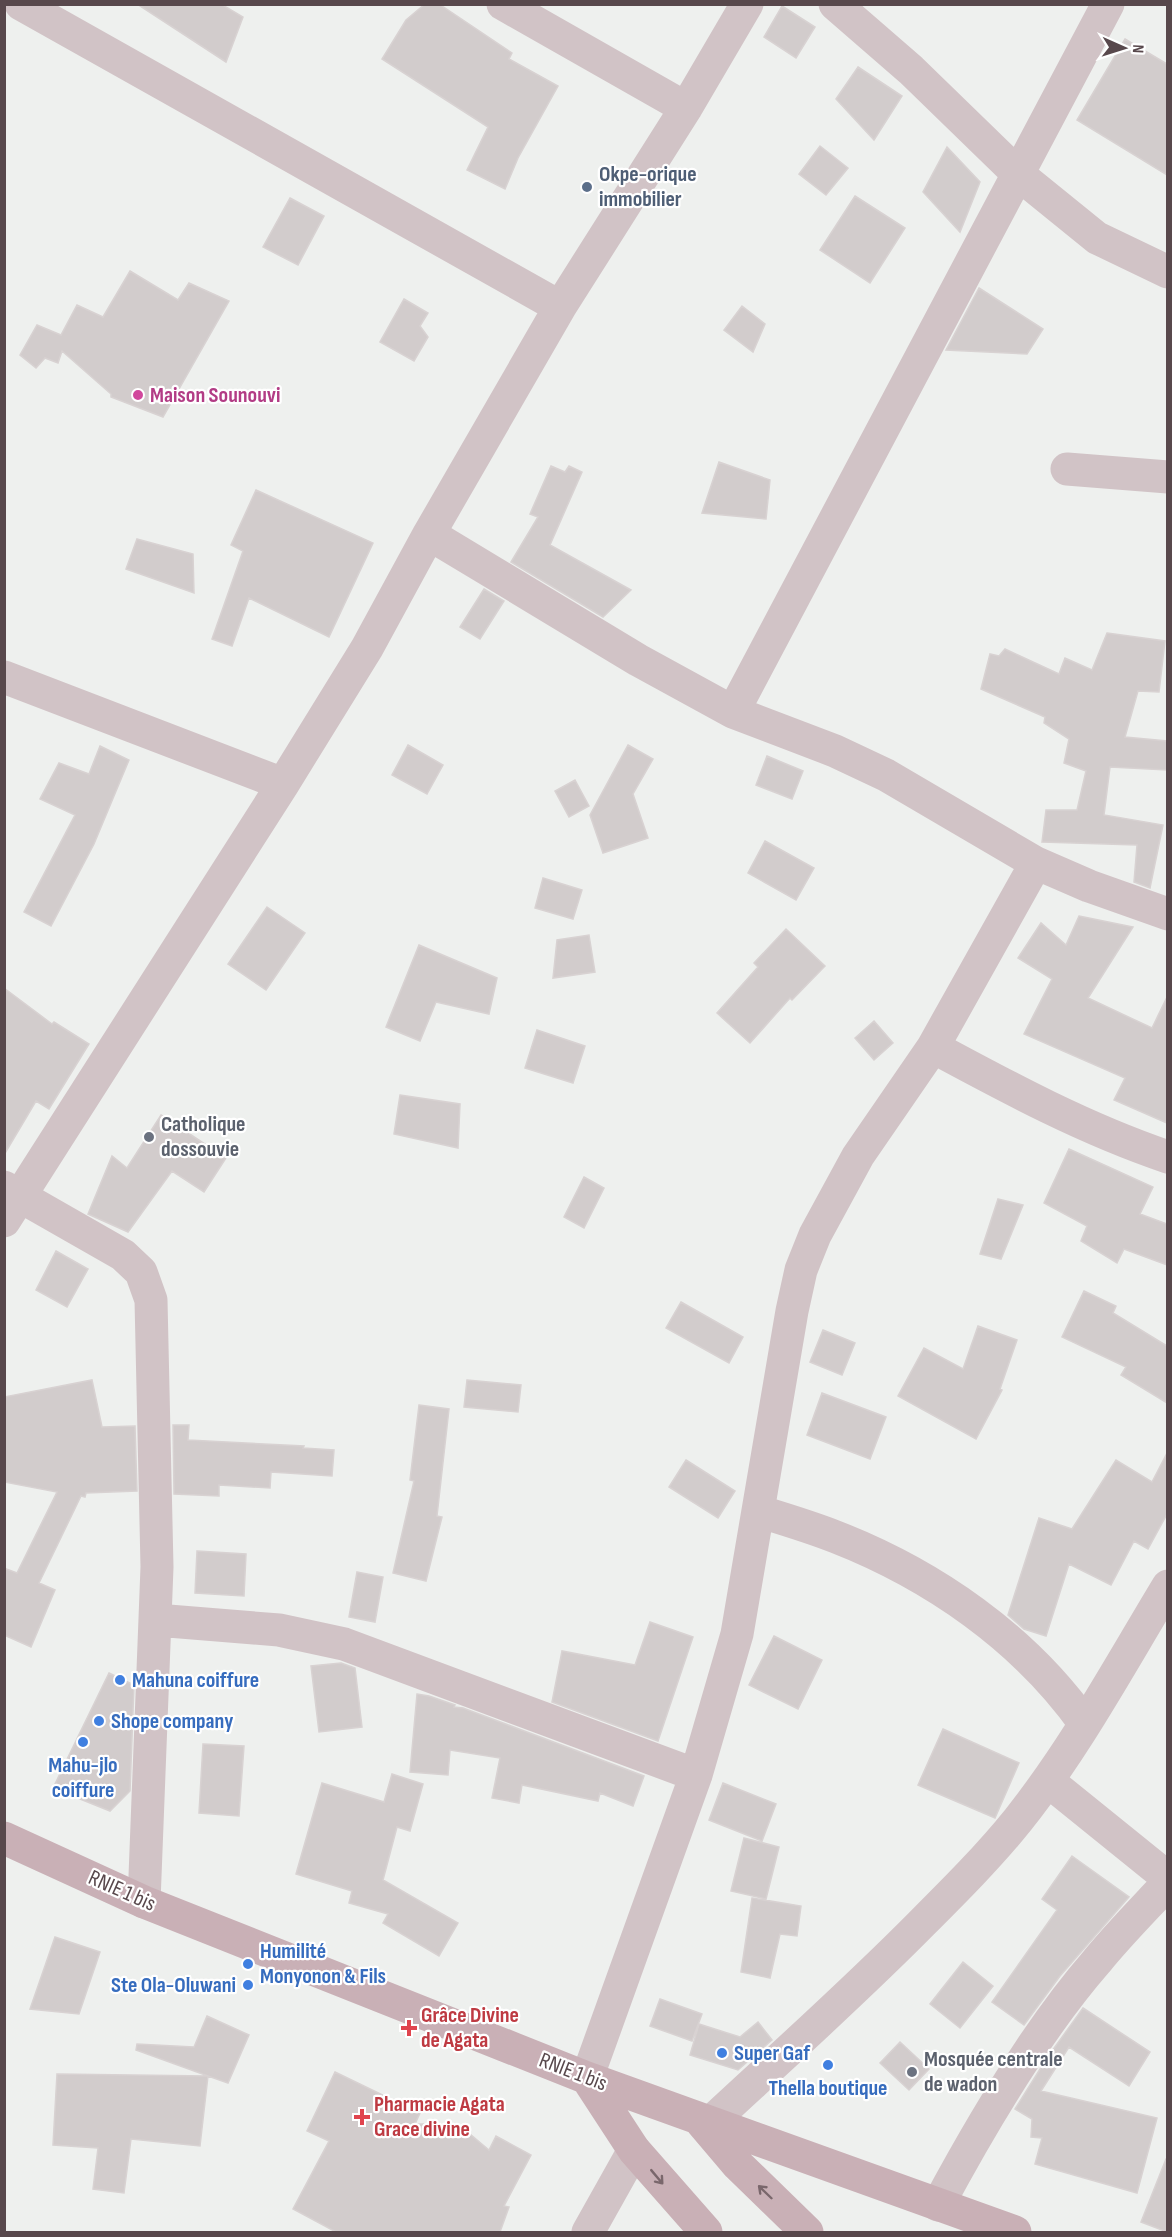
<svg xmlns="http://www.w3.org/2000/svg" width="1172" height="2237" viewBox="0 0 1172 2237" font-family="'Sofia Sans Condensed',sans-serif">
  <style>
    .building { fill: #d2cccc; stroke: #d8d2d2; stroke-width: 1.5 }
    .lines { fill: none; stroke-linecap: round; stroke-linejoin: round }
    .minor { stroke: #d1c3c6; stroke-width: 33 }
    .major { stroke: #c9b0b6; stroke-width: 33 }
    .oneway { stroke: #7a676c }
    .service-dot { fill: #5c6f8a; stroke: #fff; stroke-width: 2 }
    .hotel-dot { fill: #d1479c; stroke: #fff; stroke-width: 2 }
    .worship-dot { fill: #6b7280; stroke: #fff; stroke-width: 2 }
    .shop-dot { fill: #3f7fe0; stroke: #fff; stroke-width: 2 }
    .health-dot { fill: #e0444e; stroke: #fff; stroke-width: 2 }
    .labels { text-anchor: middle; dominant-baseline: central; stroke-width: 4.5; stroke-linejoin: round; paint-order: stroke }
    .service-label { font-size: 22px; font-weight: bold; fill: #4e5e75; stroke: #fff; text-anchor: start }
    .hotel-label { font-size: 22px; font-weight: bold; fill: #b23c85; stroke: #fff; text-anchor: start }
    .worship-label { font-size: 22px; font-weight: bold; fill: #5b616d; stroke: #fff; text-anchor: start }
    .shop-label { font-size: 22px; font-weight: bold; fill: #366cbe; stroke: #fff; text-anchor: start }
    .street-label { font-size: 22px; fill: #58484c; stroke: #fff }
    .health-label { font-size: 22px; font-weight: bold; fill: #be3a42; stroke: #fff; text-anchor: start }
  </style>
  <rect width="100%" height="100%" fill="#eef0ee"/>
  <path class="building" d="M 137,4 L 221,4 L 243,17 L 226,62 Z
    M 425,4 L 439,4 L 512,53 L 509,59 L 558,86 L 518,158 L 505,189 L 467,170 L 488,127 L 382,59 L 406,20 Z
    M 782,6 L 815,27 L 796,58 L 764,37 Z
    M 1125,39 L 1167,64 L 1167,175 L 1077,120 Z
    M 858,67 L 902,96 L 874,140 L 836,99 Z
    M 820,146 L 848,168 L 826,195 L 799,174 Z
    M 947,147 L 980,182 L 960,232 L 923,192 Z
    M 855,196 L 905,228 L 870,283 L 820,250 Z
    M 290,198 L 324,216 L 298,265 L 263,247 Z
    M 130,271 L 178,300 L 189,283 L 229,301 L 163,417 L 111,397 L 111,394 L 62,351 L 58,363 L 45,358 L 36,368 L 20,355 L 37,325 L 61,335 L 77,305 L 103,317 Z
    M 979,288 L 1043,329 L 1027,354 L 946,350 Z
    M 404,299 L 428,313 L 420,326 L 428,337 L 414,361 L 380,342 Z
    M 742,306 L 765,324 L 753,352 L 724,330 Z
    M 719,462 L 770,480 L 766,519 L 702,513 Z
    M 551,466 L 565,472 L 569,466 L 582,472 L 550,545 L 631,590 L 603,617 L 511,562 L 538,517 L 530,514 Z
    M 256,490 L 373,543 L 329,637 L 249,598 L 232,646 L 212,639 L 243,551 L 231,545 Z
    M 137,539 L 193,554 L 194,593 L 126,569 Z
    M 484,589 L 504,601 L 480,639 L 460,627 Z
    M 1107,633 L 1165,641 L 1159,692 L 1138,691 L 1125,737 L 1167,741 L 1167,770 L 1110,767 L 1104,815 L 1163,825 L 1150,888 L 1134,882 L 1137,845 L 1042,842 L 1046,810 L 1077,810 L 1086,771 L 1064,763 L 1069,739 L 1044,723 L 1045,717 L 981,689 L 990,654 L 999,656 L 1005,649 L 1059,674 L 1065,658 L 1092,670 Z
    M 408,745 L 443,765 L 427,794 L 392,775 Z
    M 628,745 L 653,759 L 633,794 L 648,838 L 603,853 L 590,815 Z
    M 100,746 L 129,760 L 94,844 L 51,926 L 24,912 L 75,815 L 40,799 L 59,763 L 89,774 Z
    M 767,756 L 803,771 L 792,799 L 756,785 Z
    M 575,780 L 589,806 L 569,817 L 555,791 Z
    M 765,841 L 814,868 L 796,900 L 748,873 Z
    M 543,878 L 582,890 L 573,919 L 535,908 Z
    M 267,907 L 305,933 L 266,990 L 228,964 Z
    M 1079,916 L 1133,927 L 1088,998 L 1152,1028 L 1167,997 L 1167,1123 L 1114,1100 L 1125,1078 L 1024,1034 L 1052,979 L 1018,958 L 1041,923 L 1066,945 Z
    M 786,929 L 825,966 L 792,1000 L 790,998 L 750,1043 L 717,1013 L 758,967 L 754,963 Z
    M 589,935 L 595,972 L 553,978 L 557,940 Z
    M 419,945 L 497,978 L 489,1014 L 436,1002 L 420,1041 L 386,1027 Z
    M 4,988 L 52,1024 L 54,1022 L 89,1044 L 49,1109 L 36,1101 L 4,1155 Z
    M 874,1021 L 893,1043 L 874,1060 L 855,1038 Z
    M 537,1030 L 585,1046 L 573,1083 L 525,1068 Z
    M 400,1095 L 460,1104 L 458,1148 L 394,1134 Z
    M 161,1115 L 226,1158 L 204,1192 L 172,1171 L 128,1232 L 88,1214 L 112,1156 L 127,1168 Z
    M 1069,1149 L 1153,1187 L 1140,1214 L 1167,1224 L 1167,1265 L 1124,1249 L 1117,1263 L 1081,1241 L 1087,1226 L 1044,1203 Z
    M 584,1177 L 604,1188 L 584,1228 L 564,1217 Z
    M 998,1199 L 1023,1205 L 1001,1259 L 980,1254 Z
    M 56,1251 L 88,1269 L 67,1307 L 36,1290 Z
    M 1084,1291 L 1116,1306 L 1113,1313 L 1167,1346 L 1167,1403 L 1121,1375 L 1126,1367 L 1062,1337 Z
    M 681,1302 L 743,1337 L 729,1363 L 666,1328 Z
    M 978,1326 L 1017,1340 L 1000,1389 L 1002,1390 L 976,1439 L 898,1396 L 924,1348 L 963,1369 Z
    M 823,1330 L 855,1343 L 842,1375 L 810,1362 Z
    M 92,1380 L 102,1427 L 135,1426 L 137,1491 L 86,1493 L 85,1497 L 81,1496 L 39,1583 L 55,1590 L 31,1647 L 4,1635 L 4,1568 L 17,1573 L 57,1492 L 4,1482 L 4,1397 Z
    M 467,1380 L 521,1385 L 518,1412 L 464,1407 Z
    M 822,1393 L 886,1417 L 870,1459 L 807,1435 Z
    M 419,1405 L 449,1409 L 437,1516 L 442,1517 L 426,1581 L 393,1573 L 414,1481 L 410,1480 Z
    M 173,1425 L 189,1425 L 188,1440 L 304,1446 L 303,1448 L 334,1450 L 332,1476 L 271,1472 L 270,1488 L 219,1485 L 219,1496 L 174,1494 Z
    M 1167,1453 L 1167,1514 L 1148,1549 L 1134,1541 L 1111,1585 L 1069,1564 L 1046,1636 L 1024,1629 L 1008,1615 L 1039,1518 L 1072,1529 L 1116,1460 L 1152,1482 Z
    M 686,1460 L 735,1491 L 718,1518 L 669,1487 Z
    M 197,1551 L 246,1554 L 244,1596 L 195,1593 Z
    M 357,1572 L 383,1577 L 375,1622 L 349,1617 Z
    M 650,1622 L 693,1637 L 658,1741 L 552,1702 L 562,1651 L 635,1665 Z
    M 774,1636 L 822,1660 L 798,1709 L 749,1685 Z
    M 341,1663 L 355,1668 L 362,1727 L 319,1732 L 311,1666 Z
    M 109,1673 L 134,1685 L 130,1791 L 110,1811 L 53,1788 Z
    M 417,1694 L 429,1696 L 455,1705 L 454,1707 L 463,1708 L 644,1776 L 633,1806 L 600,1793 L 598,1801 L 522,1785 L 519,1803 L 492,1798 L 500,1758 L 450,1750 L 448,1775 L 410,1772 Z
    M 943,1729 L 1019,1763 L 995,1818 L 918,1785 Z
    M 203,1744 L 244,1746 L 239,1816 L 199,1813 Z
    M 392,1774 L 423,1784 L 410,1831 L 397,1827 L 383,1880 L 458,1923 L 439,1956 L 383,1923 L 388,1914 L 349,1903 L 352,1891 L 296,1874 L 322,1783 L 384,1802 Z
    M 723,1783 L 776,1804 L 762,1841 L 709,1820 Z
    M 744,1838 L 779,1847 L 766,1899 L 731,1891 Z
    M 1072,1856 L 1129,1897 L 1060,1976 L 1024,2025 L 992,2002 L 1057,1910 L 1042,1899 Z
    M 752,1898 L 801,1906 L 797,1936 L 780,1934 L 770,1978 L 741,1972 Z
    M 55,1937 L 100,1952 L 79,2014 L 30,2009 Z
    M 963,1962 L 993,1986 L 960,2028 L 930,2004 Z
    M 660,1999 L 702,2014 L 692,2041 L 650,2026 Z
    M 1083,2008 L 1150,2052 L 1129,2086 L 1069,2047 L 1041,2091 L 1157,2118 L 1137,2193 L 1035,2164 L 1042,2138 L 1031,2137 L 1032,2119 L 1015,2109 L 1047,2058 Z
    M 207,2016 L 249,2035 L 228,2083 L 208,2076 L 200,2146 L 131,2139 L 124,2193 L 93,2189 L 98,2148 L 53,2145 L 57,2074 L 208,2076 L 136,2050 L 137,2044 L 194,2047 Z
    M 758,2022 L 772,2040 L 738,2070 L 690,2055 L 699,2024 L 740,2037 Z
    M 900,2042 L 929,2069 L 909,2090 L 880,2063 Z
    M 335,2072 L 420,2113 L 415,2124 L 458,2124 L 489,2150 L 496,2136 L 531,2155 L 504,2206 L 509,2207 L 500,2232 L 336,2232 L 293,2209 L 329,2141 L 307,2131 Z
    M 1166,2159 L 1167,2159 L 1167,2232 L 1141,2222 Z"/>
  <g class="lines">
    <path class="minor" d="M 21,4 L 560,307
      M 503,4 L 686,108
      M 835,4 L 911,70 L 1018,174 L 1097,238 L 1168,272
      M 1067,469 L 1168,477
      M 429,534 L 638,660 L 733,712 L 835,751 L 886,775 L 1036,863 L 1089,886 L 1168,914
      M 4,677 L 283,784
      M 733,712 L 1108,4
      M 933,1047 C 1009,1088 1085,1129 1168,1157
      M 4,1187 L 123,1255 L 141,1272 L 151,1300 L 157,1567 L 144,1902
      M 4,1221 L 283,784 L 367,648 L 429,534 L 560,307 L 686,108 L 747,4
      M 758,1511 C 784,1519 811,1527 836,1537 C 933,1575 1024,1638 1085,1724
      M 156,1620 L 279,1630 L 344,1644 L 696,1775
      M 1048,1781 L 1168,1878
      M 587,2078 L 696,1775 L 737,1634 L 792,1311 L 801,1270 L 815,1235 L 858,1156 L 933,1047 L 1036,863
      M 710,2123 C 781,2057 854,1992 922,1923 C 955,1890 989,1856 1018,1820 C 1076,1747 1120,1665 1168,1586
      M 938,2205 C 982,2123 1036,2031 1097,1961 C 1119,1934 1144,1909 1168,1883
      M 588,2232 L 634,2150"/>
    <path class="major" d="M 4,1838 L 144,1902 L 587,2078 L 1015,2232
      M 587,2078 L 634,2150 L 706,2232
      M 699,2119 L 738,2165 L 807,2232"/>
  </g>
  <defs><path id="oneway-shaft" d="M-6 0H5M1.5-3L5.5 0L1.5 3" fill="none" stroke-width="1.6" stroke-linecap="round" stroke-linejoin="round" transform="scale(1.5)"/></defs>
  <g class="oneway">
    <use href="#oneway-shaft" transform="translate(657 2177) rotate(50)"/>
    <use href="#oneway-shaft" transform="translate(765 2192) rotate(-136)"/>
  </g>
  <circle class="service-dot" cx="587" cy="187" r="6"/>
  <circle class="hotel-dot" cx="138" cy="395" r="6"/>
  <g class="worship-dot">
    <circle cx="149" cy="1137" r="6"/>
    <circle cx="912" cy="2072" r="6"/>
  </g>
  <g class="shop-dot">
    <circle cx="120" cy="1680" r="6"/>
    <circle cx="99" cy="1721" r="6"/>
    <circle cx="83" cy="1742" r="6"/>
    <circle cx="248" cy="1964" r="6"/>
    <circle cx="248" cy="1985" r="6"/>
    <circle cx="722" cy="2053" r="6"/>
    <circle cx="828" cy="2065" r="6"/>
  </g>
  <g class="health-dot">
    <path d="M406 2019h6v6h6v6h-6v6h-6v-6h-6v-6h6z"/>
    <path d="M359 2108h6v6h6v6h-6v6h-6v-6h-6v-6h6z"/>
  </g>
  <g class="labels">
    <g class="service-label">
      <text x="599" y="174">Okpe-orique<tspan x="599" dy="25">immobilier</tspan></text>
    </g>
    <g class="hotel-label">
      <text x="150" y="395">Maison Sounouvi</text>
    </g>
    <g class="worship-label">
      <text x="161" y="1124">Catholique<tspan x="161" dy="25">dossouvie</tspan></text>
      <text x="924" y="2059">Mosquée centrale<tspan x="924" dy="25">de wadon</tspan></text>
    </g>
    <g class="shop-label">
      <text x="132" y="1680">Mahuna coiffure</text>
      <text x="111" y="1721">Shope company</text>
      <text x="83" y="1765" text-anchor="middle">Mahu-jlo<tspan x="83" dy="25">coiffure</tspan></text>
      <text x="260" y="1951">Humilité<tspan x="260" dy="25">Monyonon &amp; Fils</tspan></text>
      <text x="236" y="1985" text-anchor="end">Ste Ola-Oluwani</text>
      <text x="734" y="2053">Super Gaf</text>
      <text x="828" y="2088" text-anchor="middle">Thella boutique</text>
    </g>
    <g class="street-label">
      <text transform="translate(122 1891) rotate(24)">RNIE 1 bis</text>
      <text transform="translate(573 2072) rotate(21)">RNIE 1 bis</text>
    </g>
    <g class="health-label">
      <text x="421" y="2015">Grâce Divine<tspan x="421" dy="25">de Agata</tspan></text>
      <text x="374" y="2104">Pharmacie Agata<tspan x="374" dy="25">Grace divine</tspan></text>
    </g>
  </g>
  <rect width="1172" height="2237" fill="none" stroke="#58484c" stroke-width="12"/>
  <g transform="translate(1124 48) rotate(93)" stroke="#ffffff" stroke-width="4.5" paint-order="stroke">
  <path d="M0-4.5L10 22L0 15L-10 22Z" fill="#58484c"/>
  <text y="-9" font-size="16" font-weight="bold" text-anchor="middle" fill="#58484c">N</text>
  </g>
</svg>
